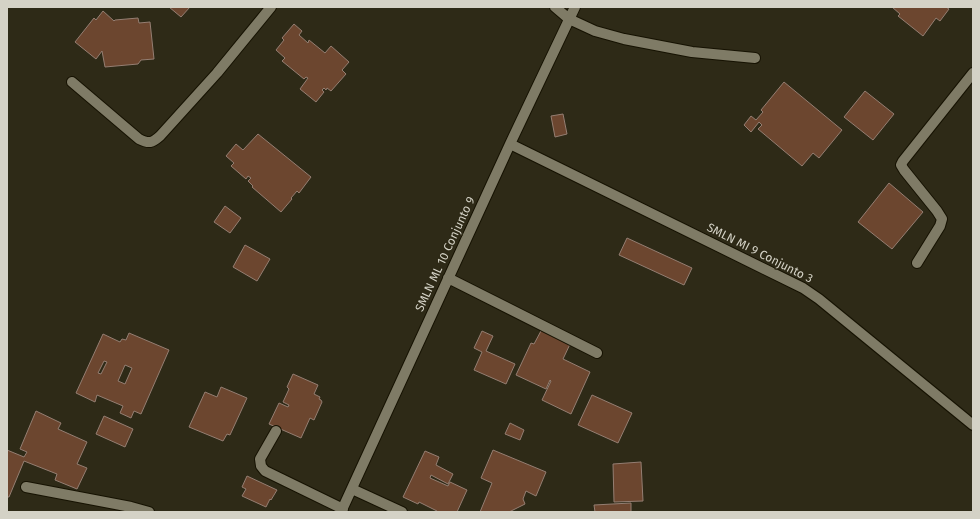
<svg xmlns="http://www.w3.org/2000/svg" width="980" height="519" viewBox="0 0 980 519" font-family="'Fira Sans',sans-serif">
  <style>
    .building { fill: #6c462f; stroke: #947e72; fill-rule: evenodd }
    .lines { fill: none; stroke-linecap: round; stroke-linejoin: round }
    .minor-casing { stroke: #161202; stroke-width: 12 }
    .minor { stroke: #7f7b66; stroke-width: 10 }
    .labels { text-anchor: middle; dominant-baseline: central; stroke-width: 3; stroke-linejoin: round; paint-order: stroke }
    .street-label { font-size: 12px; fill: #d4d2c6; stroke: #2e2a17 }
  </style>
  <rect width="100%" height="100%" fill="#2e2a17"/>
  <path class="building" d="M 169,7 L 190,7 L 181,17 Z
    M 892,7 L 946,7 L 949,9 L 940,21 L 936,18 L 923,36 L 898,16 L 900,14 Z
    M 103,11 L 114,21 L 115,20 L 138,18 L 139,23 L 150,22 L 154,59 L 141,60 L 138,64 L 105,67 L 102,51 L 96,59 L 75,42 L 94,18 L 96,20 Z
    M 294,24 L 302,31 L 299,35 L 308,43 L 309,40 L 325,53 L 331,46 L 349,62 L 342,70 L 346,74 L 331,91 L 327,88 L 326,90 L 324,88 L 322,90 L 324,92 L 316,102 L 300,89 L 308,78 L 306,77 L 304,79 L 282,61 L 285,58 L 276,50 L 284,40 L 282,38 Z
    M 784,82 L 842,130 L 819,158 L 813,153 L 802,166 L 758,129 L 762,125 L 759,122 L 751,132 L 744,125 L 751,116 L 756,120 L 763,112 L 761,110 Z
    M 865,91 L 894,114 L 873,140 L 844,117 Z
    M 563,114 L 567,134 L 555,137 L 551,116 Z
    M 258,134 L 311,177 L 299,193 L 297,191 L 291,198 L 292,199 L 281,212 L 252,187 L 253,186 L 248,181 L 251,178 L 248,176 L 246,179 L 231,166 L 234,163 L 226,156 L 236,144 L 243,150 Z
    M 889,183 L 923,212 L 892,249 L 858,222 Z
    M 225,206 L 241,218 L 230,233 L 214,222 Z
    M 627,238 L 692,268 L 684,285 L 619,255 Z
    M 245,245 L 270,259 L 257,281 L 233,267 Z
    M 542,329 L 571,342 L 563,359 L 590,372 L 571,414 L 542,400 L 551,381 L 550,380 L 546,389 L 516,375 L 531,343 L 534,344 Z
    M 482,331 L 493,336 L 486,351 L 515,364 L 506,384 L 474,370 L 482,352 L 474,348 Z
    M 129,333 L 169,350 L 141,414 L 134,411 L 131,418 L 120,413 L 123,406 L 97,395 L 95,402 L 76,393 L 103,334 L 120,342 L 122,339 L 126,340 ZM 104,361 L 107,362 L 101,374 L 98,373 ZM 125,365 L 132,368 L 125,384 L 118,381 Z
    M 293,374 L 318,385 L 314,394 L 320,397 L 319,399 L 321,400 L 322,402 L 314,420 L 310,418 L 301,438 L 269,424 L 279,403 L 288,407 L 289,405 L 283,402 L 289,389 L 287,387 Z
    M 221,387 L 247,398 L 230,435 L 227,434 L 223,441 L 189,427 L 205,392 L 217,397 Z
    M 592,395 L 632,413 L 618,443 L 578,425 Z
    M 36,411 L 61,423 L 58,429 L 87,442 L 77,464 L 87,468 L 77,489 L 55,480 L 57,474 L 24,461 L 9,497 L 7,497 L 7,450 L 24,457 L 27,452 L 20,449 Z
    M 104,416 L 133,429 L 125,447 L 96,434 Z
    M 510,423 L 524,430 L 520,440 L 505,434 Z
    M 493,450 L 546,472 L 536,496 L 526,491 L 523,499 L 525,504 L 509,512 L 480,512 L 492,483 L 481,478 Z
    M 425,451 L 439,457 L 436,465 L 453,474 L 448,484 L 431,475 L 430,478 L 448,486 L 450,482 L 467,490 L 457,512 L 436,512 L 437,511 L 419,502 L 418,504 L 403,497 Z
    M 641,462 L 643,501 L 614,502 L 613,464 Z
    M 247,476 L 277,490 L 271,500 L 270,499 L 266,507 L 242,496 L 246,489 L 242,487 Z
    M 631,503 L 631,512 L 595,512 L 594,505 Z"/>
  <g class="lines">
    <defs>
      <path id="minor" d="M 555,7 L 569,19 L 595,31 L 624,39 L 692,52 L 755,58
        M 72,82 L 139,139 C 149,144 152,143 160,136 L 217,73 L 271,7
        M 510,144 L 803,288 L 819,299 L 973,425
        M 917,263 L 940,226 L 942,219 L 937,211 L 904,170 L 901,165 L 903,161 L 973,73
        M 448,278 L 597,353
        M 276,431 L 260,459 L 261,466 L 265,471 L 343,509
        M 26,487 L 131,507 L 149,512
        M 352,489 L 402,512
        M 341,512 L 510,144 L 575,7"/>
    </defs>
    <use href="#minor" class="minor-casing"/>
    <use href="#minor" class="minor"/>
  </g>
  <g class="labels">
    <g class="street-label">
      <text transform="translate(760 253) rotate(27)">SMLN MI 9 Conjunto 3</text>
      <text transform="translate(445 254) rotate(-65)">SMLN ML 10 Conjunto 9</text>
    </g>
  </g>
  <rect width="980" height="519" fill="none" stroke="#d4d2c6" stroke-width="16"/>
</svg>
